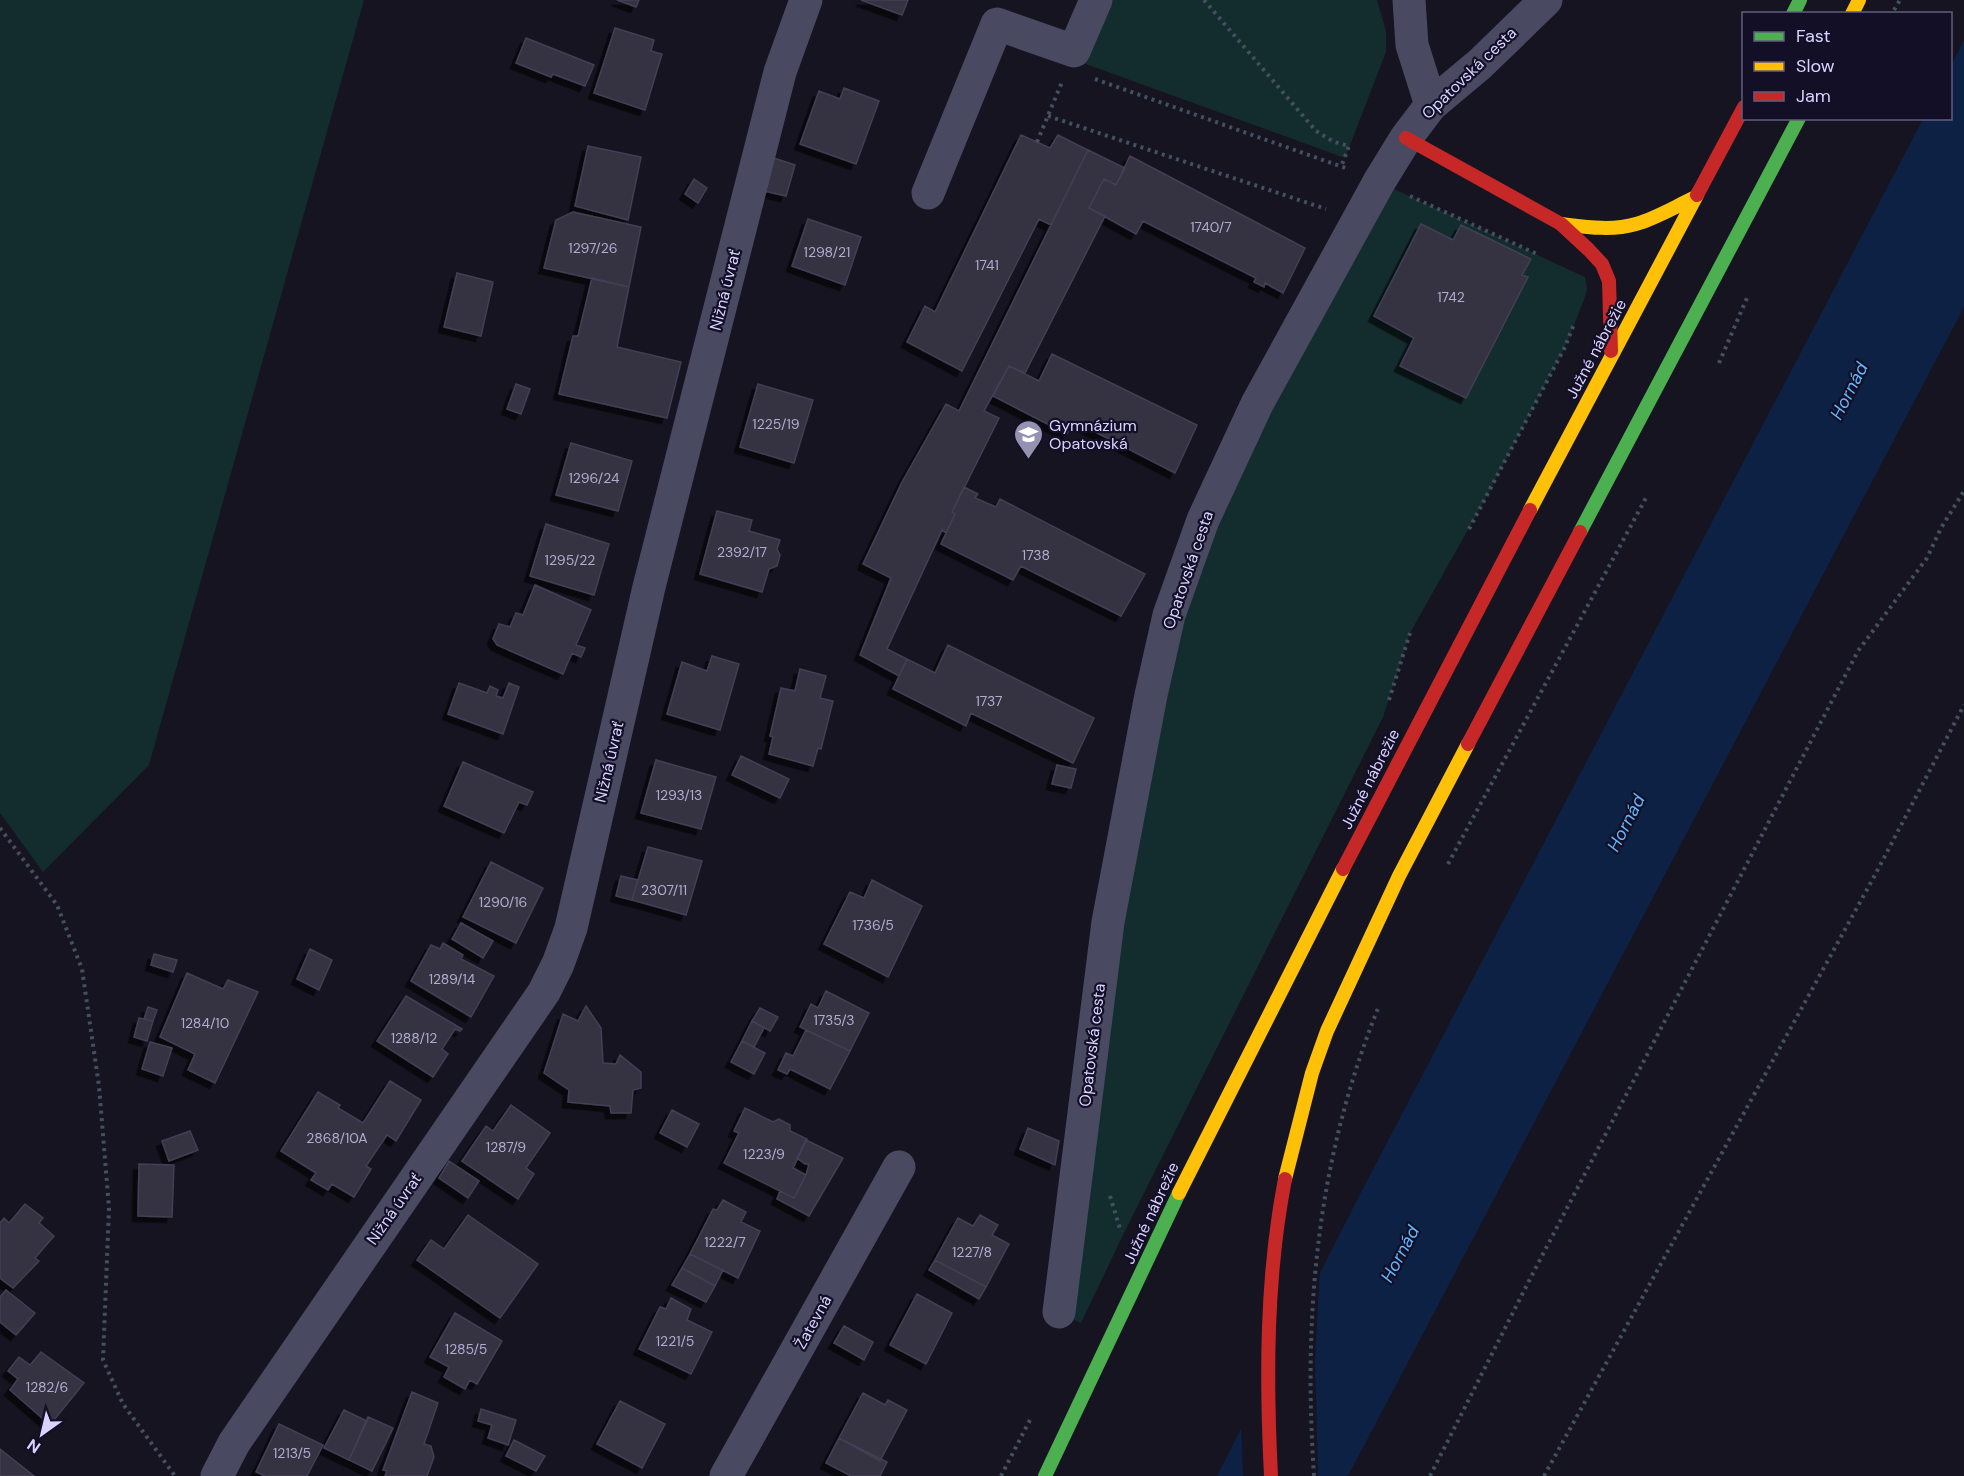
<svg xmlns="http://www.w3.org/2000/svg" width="1964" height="1476" viewBox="0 0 1964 1476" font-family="'DM Sans',sans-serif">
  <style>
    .green { fill: #132c2d }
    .water { fill: #0d2144 }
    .pier { fill: #161421 }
    .building { fill: #343243; stroke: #433f54; stroke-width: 1.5; filter: url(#shadow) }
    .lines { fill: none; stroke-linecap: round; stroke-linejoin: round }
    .path { stroke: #44505f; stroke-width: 4; stroke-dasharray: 3 4.5; stroke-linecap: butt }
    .street { stroke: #4a4962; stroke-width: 33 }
    .fast { stroke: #4caf50; stroke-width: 14 }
    .slow { stroke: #ffc107; stroke-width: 14 }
    .jam { stroke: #c62828; stroke-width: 14 }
    .labels { text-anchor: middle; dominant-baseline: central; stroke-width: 4.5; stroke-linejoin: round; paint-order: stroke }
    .number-label { font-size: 14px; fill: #b0acd0 }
    .street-label { font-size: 16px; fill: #d9d4ff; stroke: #130f26 }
    .poi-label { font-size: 16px; fill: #d9d4ff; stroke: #130f26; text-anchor: start }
    .water-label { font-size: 18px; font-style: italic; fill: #62b6ff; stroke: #130f26 }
  </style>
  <defs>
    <filter id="shadow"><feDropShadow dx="-5.5" dy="5.5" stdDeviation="0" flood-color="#0009"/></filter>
  </defs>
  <rect width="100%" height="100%" fill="#161421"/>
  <path class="green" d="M 0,0 L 364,0 L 149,765 L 43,872 L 0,813 Z
    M 1109,0 L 1377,0 L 1386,31 L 1386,52 L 1345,158 L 1083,63 Z
    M 1379,182 L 1585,277 L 1587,289 L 1584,300 L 1565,347 L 1483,503 L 1410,633 L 1383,717 L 1123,1235 L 1081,1323 L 1059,1312 L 1169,615 Z"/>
  <path class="water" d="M 1964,40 L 1964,307 L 1348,1476 L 1217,1476 L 1358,1198 L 1923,119 L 1950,118 L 1951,66 Z"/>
  <path class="pier" d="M 1320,1268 L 1315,1362 L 1318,1476 L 1243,1476 L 1241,1422 Z"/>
  <path class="building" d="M 617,0 L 639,0 L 636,7 Z
    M 861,0 L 908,0 L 902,15 Z
    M 615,28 L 654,40 L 651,51 L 662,54 L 645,110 L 594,93 Z
    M 526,38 L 594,65 L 585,86 L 553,74 L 551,77 L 516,63 Z
    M 844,88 L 879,101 L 856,164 L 800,144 L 819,91 L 840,99 Z
    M 1021,135 L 1050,148 L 1058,135 L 1088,150 L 1051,225 L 1039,219 L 962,371 L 907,342 L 925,306 L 935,312 Z
    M 588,146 L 641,157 L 628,220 L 575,206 Z
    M 1088,150 L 1125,168 L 1116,185 L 1104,179 L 1089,208 L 1105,216 L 1025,373 L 1009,366 L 984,411 L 999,418 L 952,512 L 955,514 L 946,533 L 942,530 L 887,649 L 907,659 L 899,676 L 860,655 L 891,578 L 863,564 L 902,482 L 946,404 L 959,411 Z
    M 1130,156 L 1305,248 L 1283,293 L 1265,283 L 1264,287 L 1254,282 L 1256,278 L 1143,221 L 1136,234 L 1089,208 L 1104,179 L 1116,185 Z
    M 771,157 L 795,165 L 786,196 L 764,191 Z
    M 694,179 L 707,188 L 698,203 L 685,194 Z
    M 573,212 L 641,227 L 629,287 L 544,268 L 556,220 Z
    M 808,219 L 861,237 L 845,285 L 792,266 Z
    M 1421,224 L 1453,240 L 1461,225 L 1531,259 L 1522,275 L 1528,277 L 1466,398 L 1400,366 L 1414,338 L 1374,316 Z
    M 457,273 L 493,282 L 481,336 L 444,327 Z
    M 592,278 L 629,287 L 617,347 L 681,362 L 667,418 L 559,394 L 573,336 L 578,336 Z
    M 1052,354 L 1197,425 L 1175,473 L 1074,421 L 1067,434 L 993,396 L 1009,366 L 1039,381 Z
    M 516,384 L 530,389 L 521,414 L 507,409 Z
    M 758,384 L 813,400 L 794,463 L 740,447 Z
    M 571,443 L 632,461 L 618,511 L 556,495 Z
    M 964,487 L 978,494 L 975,498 L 996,507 L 1000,499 L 1145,574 L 1121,616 L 1021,566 L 1013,580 L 941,544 L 955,514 L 952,512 Z
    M 717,511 L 752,520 L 749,531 L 780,540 L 777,549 L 780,555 L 777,566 L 769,569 L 762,592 L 700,574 Z
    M 546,524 L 609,544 L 594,595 L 530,576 Z
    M 535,585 L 591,610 L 576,645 L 585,648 L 581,657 L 572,653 L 563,674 L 497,645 L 493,639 L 499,624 L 510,627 L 516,613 L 523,615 Z
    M 948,645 L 1094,718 L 1073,763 L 971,713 L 966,726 L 893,689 L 907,659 L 935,673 Z
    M 712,656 L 739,664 L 720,730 L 667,714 L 682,662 L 707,671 Z
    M 800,669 L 826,676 L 820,698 L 833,701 L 821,749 L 818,748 L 813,766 L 769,754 L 773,737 L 770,736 L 781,688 L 795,691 Z
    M 459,683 L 487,693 L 490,686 L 498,690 L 496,696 L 503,698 L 509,683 L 519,687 L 503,734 L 448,714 Z
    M 741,756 L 789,779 L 780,798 L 732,775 Z
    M 656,760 L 716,777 L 701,829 L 641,813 Z
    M 463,762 L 533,792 L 527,805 L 519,802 L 504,833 L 444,806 Z
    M 1057,765 L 1076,769 L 1071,788 L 1052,784 Z
    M 648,847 L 702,861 L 686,915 L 632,900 Z
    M 491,862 L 543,888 L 516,943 L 463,917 Z
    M 621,876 L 638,880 L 632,900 L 616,896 Z
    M 872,880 L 922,906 L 888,977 L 824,944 L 850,892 L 864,898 Z
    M 461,923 L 493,941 L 483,958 L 452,939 Z
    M 443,943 L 463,955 L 461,959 L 494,976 L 471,1017 L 411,981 L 431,945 L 440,949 Z
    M 310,949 L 332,960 L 319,990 L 297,979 Z
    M 154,954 L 177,960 L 173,972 L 151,965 Z
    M 187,973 L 223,989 L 228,980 L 258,992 L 215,1083 L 188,1070 L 195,1054 L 160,1037 Z
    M 826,991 L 869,1013 L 850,1051 L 800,1027 L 811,1004 L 818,1008 Z
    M 406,996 L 462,1029 L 460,1031 L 455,1029 L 442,1049 L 448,1054 L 433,1077 L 377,1041 Z
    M 586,1006 L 601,1028 L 603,1063 L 616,1064 L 620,1055 L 641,1072 L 641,1088 L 633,1090 L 631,1113 L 611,1113 L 610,1106 L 568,1102 L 569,1090 L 544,1073 L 563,1014 L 578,1021 Z
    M 148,1007 L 157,1010 L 153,1021 L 144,1019 Z
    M 760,1008 L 778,1017 L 770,1031 L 752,1021 Z
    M 139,1018 L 153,1021 L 147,1041 L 134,1037 Z
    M 752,1021 L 764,1028 L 754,1047 L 742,1041 Z
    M 806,1030 L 850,1051 L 830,1089 L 790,1069 L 787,1074 L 778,1070 L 786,1053 L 793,1056 Z
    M 742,1041 L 765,1053 L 754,1074 L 731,1062 Z
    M 150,1042 L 172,1048 L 163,1076 L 142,1069 Z
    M 390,1081 L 421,1100 L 396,1141 L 387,1135 L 366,1166 L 371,1169 L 354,1197 L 332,1184 L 328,1190 L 311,1180 L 316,1173 L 281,1151 L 318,1092 L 340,1105 L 338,1108 L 363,1123 Z
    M 511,1105 L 550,1133 L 526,1168 L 534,1174 L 518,1199 L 462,1161 L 486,1126 L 493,1131 Z
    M 745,1108 L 773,1122 L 779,1119 L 790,1125 L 790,1131 L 807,1139 L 793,1168 L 806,1175 L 794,1198 L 724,1163 L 739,1133 L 734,1131 Z
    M 672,1110 L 699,1124 L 687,1147 L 660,1133 Z
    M 1028,1128 L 1059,1141 L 1055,1165 L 1020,1149 Z
    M 190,1131 L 198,1150 L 169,1161 L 162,1141 Z
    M 806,1140 L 843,1158 L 809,1216 L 777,1199 L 780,1191 L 794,1198 L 806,1175 L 809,1164 L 805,1164 L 797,1158 Z
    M 449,1161 L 479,1181 L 468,1198 L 439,1178 Z
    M 139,1164 L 174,1165 L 172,1217 L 138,1216 Z
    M 723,1200 L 746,1212 L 741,1222 L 760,1231 L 738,1278 L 690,1254 L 713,1209 L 717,1210 Z
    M 25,1204 L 43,1218 L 39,1223 L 54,1236 L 35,1258 L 39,1261 L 13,1288 L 0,1278 L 0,1223 L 4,1218 L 9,1223 Z
    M 468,1215 L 538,1264 L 500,1318 L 417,1260 L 431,1240 L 444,1249 Z
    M 980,1215 L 998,1225 L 992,1235 L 1009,1244 L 986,1287 L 935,1260 L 958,1218 L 973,1226 Z
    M 690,1254 L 723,1270 L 715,1286 L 682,1268 Z
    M 935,1260 L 986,1287 L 979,1299 L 929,1270 Z
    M 682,1268 L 715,1286 L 706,1302 L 672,1285 Z
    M 6,1290 L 35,1313 L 16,1335 L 0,1322 L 0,1297 Z
    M 917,1294 L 952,1313 L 926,1364 L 890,1345 Z
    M 671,1298 L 691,1309 L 687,1320 L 712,1332 L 691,1374 L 639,1349 L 660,1307 L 666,1309 Z
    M 455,1313 L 502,1341 L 477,1384 L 470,1380 L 465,1389 L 444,1377 L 449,1367 L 430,1357 Z
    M 844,1326 L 873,1342 L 864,1360 L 834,1343 Z
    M 41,1352 L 84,1383 L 50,1425 L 10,1390 L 18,1379 L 8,1371 L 19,1357 L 30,1365 Z
    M 412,1392 L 438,1403 L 424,1444 L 431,1446 L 434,1457 L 427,1476 L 385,1476 L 387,1471 L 383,1470 Z
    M 863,1393 L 885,1405 L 888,1400 L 907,1410 L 880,1461 L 839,1438 Z
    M 620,1401 L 665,1424 L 642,1468 L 597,1444 Z
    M 481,1409 L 516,1420 L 508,1445 L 488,1438 L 492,1425 L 478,1421 Z
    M 344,1410 L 367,1421 L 349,1460 L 324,1448 Z
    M 368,1417 L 393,1428 L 372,1471 L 349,1460 Z
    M 279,1424 L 323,1445 L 307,1476 L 265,1476 L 256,1472 Z
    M 839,1438 L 887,1462 L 880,1476 L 851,1476 L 826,1463 Z
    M 514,1440 L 545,1456 L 536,1471 L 506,1456 Z
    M 0,1449 L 34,1476 L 0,1476 Z"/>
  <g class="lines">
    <path class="path" d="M 1204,0 L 1316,131 L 1334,142 L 1349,146 L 1341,167
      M 1894,10 L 1900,0
      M 1095,79 L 1348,169
      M 1048,116 L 1326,209
      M 1037,142 L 1062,82
      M 1410,196 L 1537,254
      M 1719,363 L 1747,298
      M 1469,529 L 1565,347 L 1574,324
      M 1389,700 L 1410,633
      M 0,828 L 57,905 L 82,969 L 99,1086 L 109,1208 L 103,1360 L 123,1404 L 175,1476
      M 1448,864 L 1647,496
      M 1110,1196 L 1121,1232
      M 1001,1476 L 1031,1418
      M 1314,1476 C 1303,1312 1317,1159 1379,1006
      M 1430,1476 L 1531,1277 L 1858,651 L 1927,558 L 1941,528 L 1964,491
      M 1544,1476 L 1875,875 L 1964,705"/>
    <path class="street" d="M 1409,0 L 1412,45 L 1431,105
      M 928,193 L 997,24 L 1074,51 L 1096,0
      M 1059,1312 L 1108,922 L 1151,695 L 1169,615 L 1203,520 L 1257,404 L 1379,182 L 1406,138 L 1431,105 L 1480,64 L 1546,0
      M 217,1476 L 234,1443 L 544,992 L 558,964 L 571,928 L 649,587 L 780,72 L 806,0
      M 726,1476 L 899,1167"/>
    <path class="fast" d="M 1793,14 L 1800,0
      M 1580,532 L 1799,118
      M 1045,1476 L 1179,1193"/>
    <path class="slow" d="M 1852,14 L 1859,0
      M 1561,224 C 1586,227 1612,231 1636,224 C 1657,218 1676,206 1696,197
      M 1530,510 L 1697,195
      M 1285,1179 L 1312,1073 L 1327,1031 L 1399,876 L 1468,744
      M 1179,1193 L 1343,869"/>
    <path class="jam" d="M 1406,138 L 1561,224 L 1589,250 L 1602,264 L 1609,281 L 1611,351
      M 1697,195 L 1744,107
      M 1468,744 L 1580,532
      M 1343,869 L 1530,510
      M 1271,1476 C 1266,1377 1266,1277 1285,1179"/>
  </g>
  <defs>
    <symbol id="school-pin" viewBox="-11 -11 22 30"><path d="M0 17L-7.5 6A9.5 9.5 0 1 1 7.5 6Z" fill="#9591b1" stroke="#130f26"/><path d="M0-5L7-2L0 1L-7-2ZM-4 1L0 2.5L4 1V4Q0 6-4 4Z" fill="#fff"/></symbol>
  </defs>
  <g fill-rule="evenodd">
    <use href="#school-pin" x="1012" y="418" width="33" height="45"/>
  </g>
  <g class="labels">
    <g class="number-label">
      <text x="1211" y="227">1740/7</text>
      <text x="593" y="248">1297/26</text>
      <text x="827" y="252">1298/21</text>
      <text x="987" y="265">1741</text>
      <text x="1451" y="297">1742</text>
      <text x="776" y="424">1225/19</text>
      <text x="594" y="478">1296/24</text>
      <text x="742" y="552">2392/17</text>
      <text x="1036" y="555">1738</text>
      <text x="570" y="560">1295/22</text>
      <text x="989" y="701">1737</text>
      <text x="679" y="795">1293/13</text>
      <text x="664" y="890">2307/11</text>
      <text x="503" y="902">1290/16</text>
      <text x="873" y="925">1736/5</text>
      <text x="452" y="979">1289/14</text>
      <text x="834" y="1020">1735/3</text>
      <text x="205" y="1023">1284/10</text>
      <text x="414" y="1038">1288/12</text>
      <text x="337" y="1138">2868/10A</text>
      <text x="506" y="1147">1287/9</text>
      <text x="764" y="1154">1223/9</text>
      <text x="725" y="1242">1222/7</text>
      <text x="972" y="1252">1227/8</text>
      <text x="675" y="1341">1221/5</text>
      <text x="466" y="1349">1285/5</text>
      <text x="47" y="1387">1282/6</text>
      <text x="292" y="1453">1213/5</text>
    </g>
    <g class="street-label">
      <text transform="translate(1469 73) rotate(-44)">Opatovská cesta</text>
      <text transform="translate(725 290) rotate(-76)">Nižná úvrať</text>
      <text transform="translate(1596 349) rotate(-62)">Južné nábrežie</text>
      <text transform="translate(1188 570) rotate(-71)">Opatovská cesta</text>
      <text transform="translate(609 762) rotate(-77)">Nižná úvrať</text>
      <text transform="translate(1370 779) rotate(-63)">Južné nábrežie</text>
      <text transform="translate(1092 1045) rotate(-83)">Opatovská cesta</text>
      <text transform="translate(394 1209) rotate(-55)">Nižná úvrať</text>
      <text transform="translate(1151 1213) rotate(-65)">Južné nábrežie</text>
      <text transform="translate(813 1322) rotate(-61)">Žatevná</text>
    </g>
    <g class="poi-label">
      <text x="1049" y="425">Gymnázium<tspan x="1049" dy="18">Opatovská</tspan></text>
    </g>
    <g class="water-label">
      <text transform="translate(1849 391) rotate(-63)">Hornád</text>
      <text transform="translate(1626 823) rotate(-63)">Hornád</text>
      <text transform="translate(1400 1254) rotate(-62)">Hornád</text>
    </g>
  </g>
  <rect x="1742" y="12" width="210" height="108" fill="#130f26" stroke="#625e7d" stroke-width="1.5"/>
  <rect x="1754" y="32" width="30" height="9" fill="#4caf50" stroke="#625e7d" stroke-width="1.5"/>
  <text x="1796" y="42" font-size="18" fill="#d9d4ff">Fast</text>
  <rect x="1754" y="62" width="30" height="9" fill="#ffc107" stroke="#625e7d" stroke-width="1.5"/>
  <text x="1796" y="72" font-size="18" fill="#d9d4ff">Slow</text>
  <rect x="1754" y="92" width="30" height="9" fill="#c62828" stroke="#625e7d" stroke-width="1.5"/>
  <text x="1796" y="102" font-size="18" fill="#d9d4ff">Jam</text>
  <g transform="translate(42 1434) rotate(214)" stroke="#130f26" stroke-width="4.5" paint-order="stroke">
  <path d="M0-4.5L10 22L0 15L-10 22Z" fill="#d9d4ff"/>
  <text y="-9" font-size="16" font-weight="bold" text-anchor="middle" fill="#d9d4ff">N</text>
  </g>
</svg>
